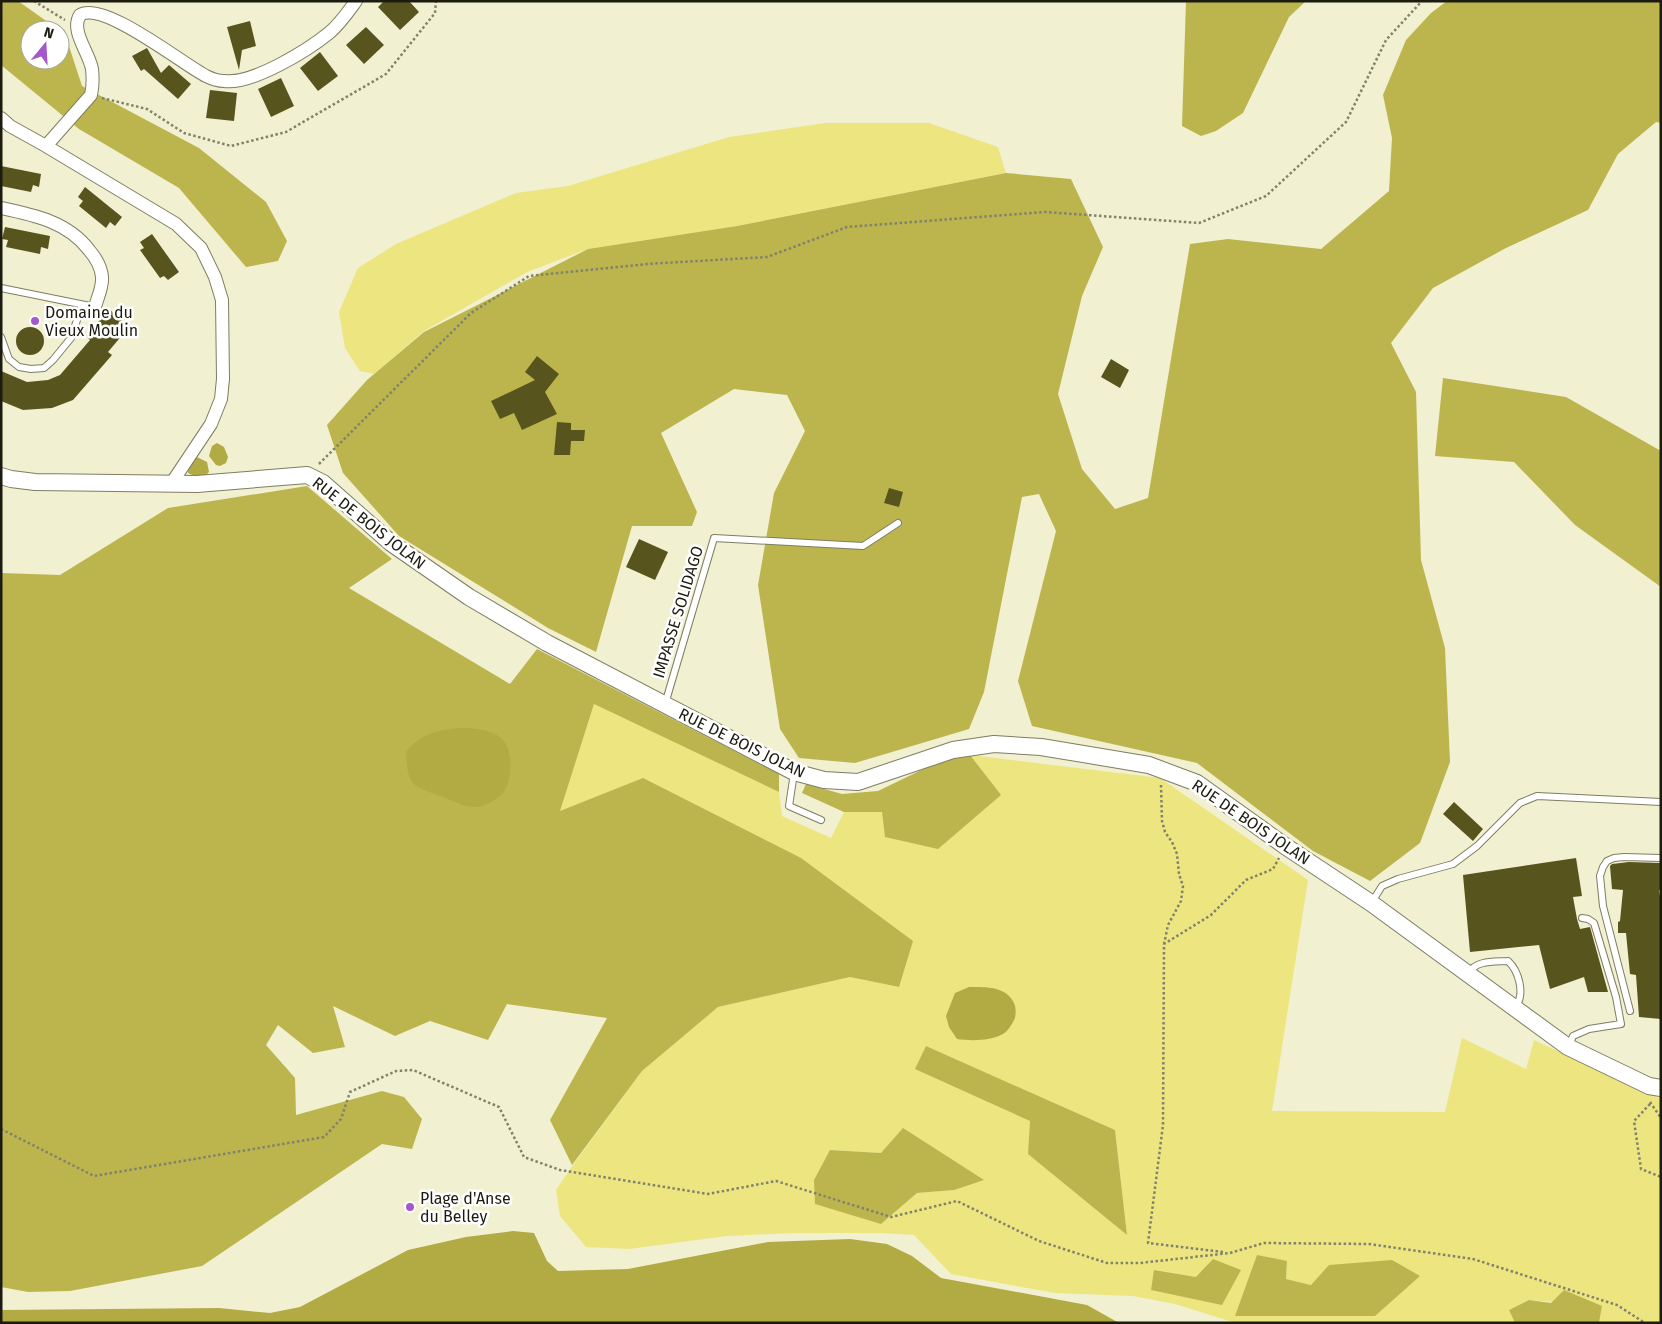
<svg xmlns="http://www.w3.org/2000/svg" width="1662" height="1324" viewBox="0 0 1662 1324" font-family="'Fira Sans',sans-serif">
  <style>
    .green { fill: #ece580; fill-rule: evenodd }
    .forest { fill: #bcb54e }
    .water { fill: #b2aa42 }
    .building { fill: #58541d }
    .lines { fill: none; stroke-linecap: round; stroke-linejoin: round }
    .service-casing { stroke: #7f7d62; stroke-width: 8 }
    .minor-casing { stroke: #7f7d62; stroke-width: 14 }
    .tertiary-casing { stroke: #7f7d62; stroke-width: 18 }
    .path { stroke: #82816c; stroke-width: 2.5; stroke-dasharray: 2.5 2.5; stroke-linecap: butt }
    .service { stroke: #fff; stroke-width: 6 }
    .minor { stroke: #fff; stroke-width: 12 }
    .tertiary { stroke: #fff; stroke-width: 16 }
    .poi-dot { fill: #a358cb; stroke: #fff; stroke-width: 2 }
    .labels { text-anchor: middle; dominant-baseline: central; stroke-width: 5; stroke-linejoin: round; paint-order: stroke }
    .poi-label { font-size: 16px; fill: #1c1b10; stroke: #fff; text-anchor: start }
    .street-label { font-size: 16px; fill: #1c1b10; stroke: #fff }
  </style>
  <rect width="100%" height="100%" fill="#f1f0d1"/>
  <path class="green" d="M 825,123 L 929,123 L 998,147 L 1006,173 L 737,226 L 588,249 L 527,272 L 424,331 L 374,374 L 360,371 L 345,348 L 339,312 L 358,268 L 396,244 L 516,193 L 568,186 L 729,137 Z
    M 594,704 L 779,792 L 782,816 L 831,838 L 844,812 L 882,812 L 970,755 L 1160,778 L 1308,880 L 1272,1111 L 1445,1112 L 1462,1038 L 1526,1069 L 1534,1040 L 1661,1099 L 1661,1323 L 1599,1323 L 1602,1306 L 1529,1300 L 1509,1310 L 1515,1323 L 1236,1323 L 1175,1304 L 1133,1296 L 1055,1293 L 951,1274 L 914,1235 L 880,1233 L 794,1233 L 727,1236 L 629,1249 L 586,1247 L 560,1216 L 556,1190 L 573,1165 L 642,1071 L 718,1007 L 850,977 L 899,987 L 559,812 ZM 926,1046 L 1115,1130 L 1127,1235 L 1029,1154 L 1030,1121 ZM 830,1150 L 881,1153 L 954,1190 L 917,1193 L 881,1224 ZM 1287,1261 L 1286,1279 L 1312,1285 L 1235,1316 ZM 1155,1270 L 1196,1277 L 1151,1290 Z"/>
  <path class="forest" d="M 1,1 L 18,1 L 59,30 L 30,30 L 30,60 L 60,60 L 60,30 L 65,34 L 82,86 L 199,148 L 266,202 L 287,241 L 278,261 L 246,267 L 179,188 L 79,129 L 1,65 Z
    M 1186,1 L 1306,1 L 1289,17 L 1243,113 L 1216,131 L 1201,136 L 1182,126 Z
    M 1447,1 L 1661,1 L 1661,123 L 1656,122 L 1618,154 L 1588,210 L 1506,248 L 1433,288 L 1391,343 L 1416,392 L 1421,560 L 1445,648 L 1450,762 L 1420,843 L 1370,881 L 1313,851 L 1197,763 L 1032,726 L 1018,681 L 1056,531 L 1039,494 L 1022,497 L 984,692 L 969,729 L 855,763 L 799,758 L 780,729 L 758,585 L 774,493 L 805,431 L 787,395 L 734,389 L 661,433 L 697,512 L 692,526 L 632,526 L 596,652 L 548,628 L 399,536 L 343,473 L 327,425 L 367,380 L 424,332 L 588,249 L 737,226 L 1006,173 L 1071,179 L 1103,247 L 1082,296 L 1058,394 L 1082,469 L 1115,509 L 1148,498 L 1190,244 L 1228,239 L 1321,249 L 1389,191 L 1392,138 L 1383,95 L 1406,40 L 1431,13 Z
    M 1443,378 L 1566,397 L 1661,451 L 1661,587 L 1575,525 L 1514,462 L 1435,456 Z
    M 307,486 L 392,559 L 349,588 L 510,684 L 537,649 L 779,774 L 779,792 L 594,704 L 560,811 L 643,778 L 801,858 L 913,941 L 899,987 L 850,977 L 718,1007 L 642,1071 L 572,1165 L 550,1120 L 607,1018 L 507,1004 L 488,1040 L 430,1021 L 395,1036 L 333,1006 L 345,1047 L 313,1053 L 278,1025 L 266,1045 L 295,1078 L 296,1115 L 382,1091 L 404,1097 L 422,1119 L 412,1149 L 382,1144 L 202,1266 L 70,1291 L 28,1292 L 1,1287 L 1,573 L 60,575 L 168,508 Z
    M 970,755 L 1001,795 L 938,849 L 885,837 L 882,812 L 844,812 L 802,793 L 806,784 L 842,794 L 878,791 L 942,760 Z
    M 926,1046 L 1115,1130 L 1127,1235 L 1028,1154 L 1030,1121 L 915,1069 Z
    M 903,1128 L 984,1180 L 954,1190 L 917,1193 L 881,1224 L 815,1204 L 814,1180 L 830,1150 L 881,1153 Z
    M 1257,1255 L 1287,1261 L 1286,1279 L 1311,1285 L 1329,1265 L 1392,1260 L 1420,1276 L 1375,1316 L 1235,1316 Z
    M 1213,1259 L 1241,1270 L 1222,1305 L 1151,1290 L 1154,1270 L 1196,1277 Z
    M 1564,1290 L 1602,1306 L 1599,1323 L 1515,1323 L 1509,1310 L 1529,1300 L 1551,1303 Z"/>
  <path class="water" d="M 217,443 L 224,447 L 228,457 L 226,463 L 220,466 L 216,465 L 209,456 L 212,446 Z
    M 197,457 L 207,462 L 209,472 C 203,480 196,477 188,473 L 189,458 Z
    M 459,728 C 472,728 489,729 500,737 C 514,747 513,782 502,794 C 496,800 484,807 475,807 C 463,807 449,799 438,795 C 409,785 408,783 406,752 C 420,734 437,730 459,728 Z
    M 969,987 C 985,987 1006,986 1014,1003 C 1016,1007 1016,1013 1015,1018 C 1012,1024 1009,1030 1003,1034 C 990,1041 971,1041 957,1039 L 949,1027 L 946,1016 L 955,993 Z
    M 513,1231 L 534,1233 L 547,1261 L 558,1271 L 628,1269 L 768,1242 L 850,1239 L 887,1244 L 912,1256 L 941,1278 L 1087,1305 L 1119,1323 L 1,1323 L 1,1310 L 219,1308 L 270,1313 L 300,1307 L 408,1250 L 466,1237 Z"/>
  <path class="building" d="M 384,1 L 409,1 L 419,12 L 400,30 L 378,7 Z
    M 250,21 L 256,46 L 242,50 L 239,70 L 227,27 Z
    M 366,27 L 384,45 L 364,64 L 346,45 Z
    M 147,48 L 161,73 L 169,65 L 191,84 L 178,99 L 144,69 L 141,71 L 132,56 Z
    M 320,52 L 338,76 L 318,91 L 300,68 Z
    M 281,78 L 294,106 L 271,117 L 258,89 Z
    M 210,90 L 237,93 L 234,121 L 206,118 Z
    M 1,166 L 41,174 L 39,187 L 33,185 L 31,192 L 1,186 Z
    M 85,187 L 122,217 L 115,226 L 110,222 L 106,228 L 79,206 L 83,201 L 78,197 Z
    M 5,227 L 50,236 L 48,249 L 41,247 L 40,254 L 6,247 L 8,240 L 2,239 Z
    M 152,234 L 179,272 L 168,280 L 164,276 L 160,278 L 140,250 L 144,248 L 140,242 Z
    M 109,309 L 129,327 L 108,352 L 112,355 L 73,400 L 52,408 L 23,410 L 1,401 L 1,371 L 27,382 L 48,380 L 60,375 L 90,340 L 86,336 Z
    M16 341a14 14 0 1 1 28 0a14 14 0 1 1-28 0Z
    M 537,356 L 559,374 L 545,392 L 557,414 L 522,430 L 514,413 L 500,419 L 491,401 L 535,380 L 525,372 Z
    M 1111,359 L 1129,370 L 1120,388 L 1101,377 Z
    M 557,422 L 571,423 L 571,430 L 585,430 L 584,441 L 571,441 L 570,455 L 554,455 Z
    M 889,488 L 903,492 L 899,507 L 884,503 Z
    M 639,539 L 668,552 L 655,580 L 626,567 Z
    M 1454,802 L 1483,829 L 1473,841 L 1443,814 Z
    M 1576,858 L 1582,896 L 1573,897 L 1577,919 L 1580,929 L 1590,927 L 1608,992 L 1588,992 L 1584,977 L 1550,989 L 1539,945 L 1470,952 L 1463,875 Z
    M 1629,862 L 1661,863 L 1661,890 L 1659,890 L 1661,904 L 1661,1019 L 1639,1017 L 1636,975 L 1630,974 L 1626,933 L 1618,933 L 1618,922 L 1620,921 L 1623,890 L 1612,889 L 1610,866 L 1612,864 Z"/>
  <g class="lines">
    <defs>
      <path id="service" d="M 1,288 L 95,307
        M 1,337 L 9,359 L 19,367 L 31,369 L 44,368 L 53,360 L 71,338 L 82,305
        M 665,704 L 714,538 L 863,546 L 898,523
        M 794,773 L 789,806 L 821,820
        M 1372,902 L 1382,886 L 1398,879 L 1453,864 L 1477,846 L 1520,803 L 1537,796 L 1661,802
        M 1468,973 C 1477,960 1493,962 1508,961 C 1519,971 1525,994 1516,1006
        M 1630,1011 L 1603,906 L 1600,876 L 1603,867 L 1607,861 L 1614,858 L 1624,857 L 1661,858
        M 1569,1046 L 1573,1036 L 1589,1029 L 1621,1024 L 1616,997 L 1594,923 L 1588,919 L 1582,918"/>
      <path id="minor" d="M 1,118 L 10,126 L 46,146 L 176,224 L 201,248 L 215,277 L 222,300 L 223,379 L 221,399 L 211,424 L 171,484
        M 46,146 L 91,95 C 93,86 93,78 92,69 C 89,52 70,31 80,15 C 103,0 184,65 206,76 C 210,78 218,81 224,81 C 252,85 308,50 329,33 C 340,24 348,12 356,1
        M 1,208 C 34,215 68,222 89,250 C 96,258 101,266 102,277 C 103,287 97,299 95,307"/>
      <path id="tertiary" d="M 1,476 L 11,479 L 35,482 L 197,484 L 307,475 L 323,483 L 391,543 L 469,597 L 547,643 L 794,772 L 824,780 L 858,782 L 953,750 L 994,744 L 1041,747 L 1149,765 L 1197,783 L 1285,846 L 1371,903 L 1568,1047 L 1649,1086 L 1661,1088"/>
    </defs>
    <use href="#service" class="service-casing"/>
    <use href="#minor" class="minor-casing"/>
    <use href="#tertiary" class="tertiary-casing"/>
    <path class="path" d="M 34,1 L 65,20
      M 102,98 L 147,109 L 184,133 L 231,146 L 286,132 L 386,74 L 435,13 L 436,1
      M 319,464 L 471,313 L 529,276 L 647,264 L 767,257 L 847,227 L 1045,212 L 1199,223 L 1266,196 L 1346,122 L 1386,40 L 1422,1
      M 1161,785 L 1162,821 L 1165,832 L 1172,842 L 1177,854 L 1179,874 L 1183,886 L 1181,901 L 1168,925 L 1164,944
      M 1650,1102 L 1661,1118
      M 1650,1104 L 1634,1121 L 1641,1169 L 1661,1177
      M 1,1129 L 94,1176 L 324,1137 L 341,1119 L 350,1092 L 396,1071 L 413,1070 L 499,1107 L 524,1157 L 560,1170 L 708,1194 L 776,1181 L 891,1217 L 957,1201 L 1039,1241 L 1107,1263 L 1140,1263 L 1230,1253 L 1264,1243 L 1369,1244 L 1473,1259 L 1617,1305 L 1645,1323
      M 1223,1252 L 1148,1243 L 1163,1125 L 1164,944 L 1211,915 L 1246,880 L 1273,869 L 1279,858"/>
    <use href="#service" class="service"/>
    <use href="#minor" class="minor"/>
    <use href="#tertiary" class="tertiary"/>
  </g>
  <g class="poi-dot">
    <circle cx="35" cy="321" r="5"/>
    <circle cx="410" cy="1207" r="5"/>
  </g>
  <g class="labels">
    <g class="poi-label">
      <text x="45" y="312">Domaine du<tspan x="45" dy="18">Vieux Moulin</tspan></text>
      <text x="420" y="1198">Plage d'Anse<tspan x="420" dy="18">du Belley</tspan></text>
    </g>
    <g class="street-label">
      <text transform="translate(369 523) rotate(38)">RUE DE BOIS JOLAN</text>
      <text transform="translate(678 612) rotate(-73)">IMPASSE SOLIDAGO</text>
      <text transform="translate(742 743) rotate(26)">RUE DE BOIS JOLAN</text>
      <text transform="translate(1251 822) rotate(34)">RUE DE BOIS JOLAN</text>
    </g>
  </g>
  <rect width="1662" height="1324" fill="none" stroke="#1c1b10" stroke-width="5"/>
  <g transform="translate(45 45) rotate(18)"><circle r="24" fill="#ffffff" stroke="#a4a49f"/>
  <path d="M0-4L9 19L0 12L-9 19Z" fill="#a358cb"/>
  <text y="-8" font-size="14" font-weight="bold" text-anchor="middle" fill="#1c1b10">N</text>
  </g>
</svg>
